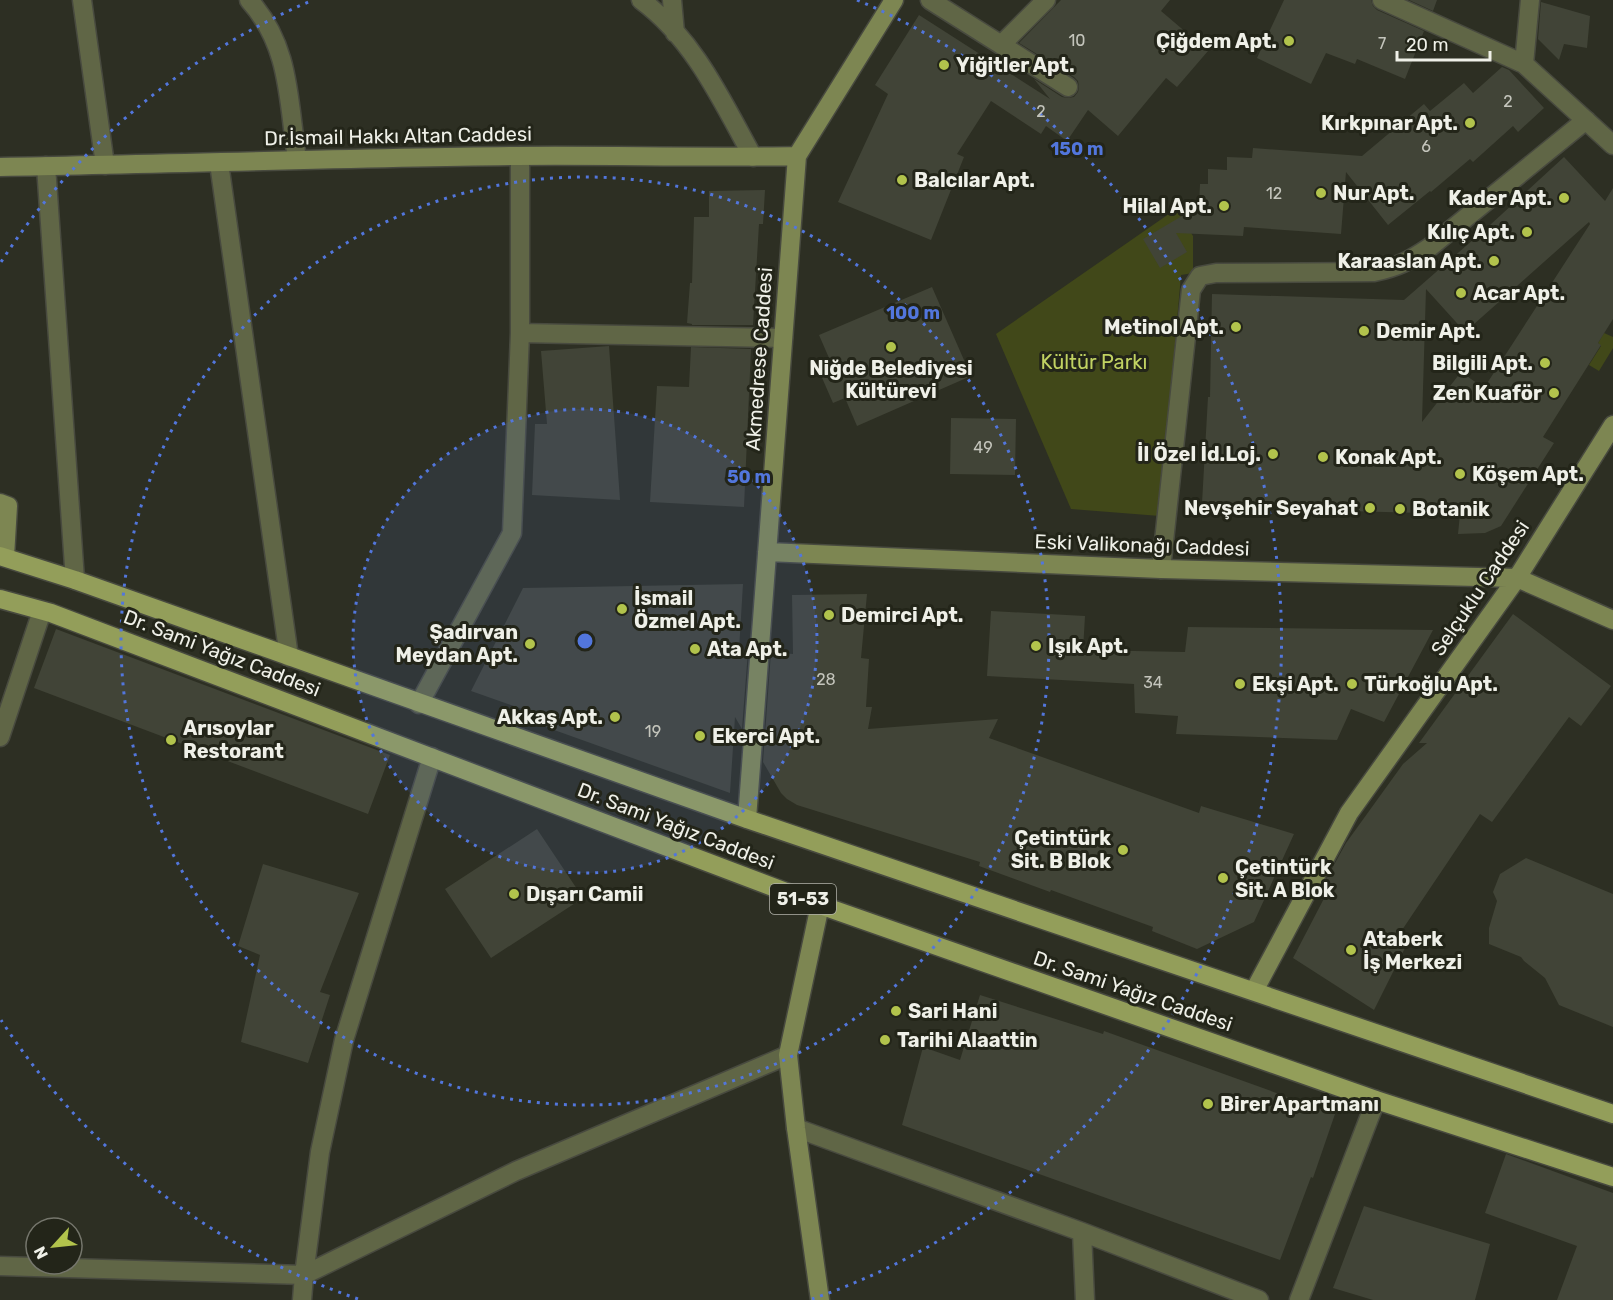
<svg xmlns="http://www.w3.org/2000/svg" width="1613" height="1300" viewBox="0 0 1613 1300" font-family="Rubik,sans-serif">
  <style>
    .green { fill: #414819 }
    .building { fill: #414437; fill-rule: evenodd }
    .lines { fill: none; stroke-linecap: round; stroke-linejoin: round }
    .street-casing { stroke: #484a3f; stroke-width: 21 }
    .secondary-casing { stroke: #484a3f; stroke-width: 21 }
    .primary-casing { stroke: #484a3f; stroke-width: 21 }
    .street { stroke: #606646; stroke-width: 18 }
    .secondary { stroke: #7d8652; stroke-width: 18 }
    .primary { stroke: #939e5a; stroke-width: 18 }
    .ring { fill: none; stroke: #5276dc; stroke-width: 3; stroke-dasharray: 3 6 }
    .poi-dot { fill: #b2c34c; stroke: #232519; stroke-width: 2 }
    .labels { text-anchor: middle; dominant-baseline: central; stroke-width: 6; stroke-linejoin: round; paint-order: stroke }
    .number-label { font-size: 16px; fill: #c4c5bc }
    .shield { fill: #232519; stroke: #b2b3aa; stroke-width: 1.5 }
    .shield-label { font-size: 18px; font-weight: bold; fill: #eff0e8 }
    .poi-label { font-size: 20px; font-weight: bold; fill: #eff0e8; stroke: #232519; text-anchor: start }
    .street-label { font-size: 20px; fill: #eff0e8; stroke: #232519 }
    .park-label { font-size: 20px; fill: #c1d262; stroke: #232519 }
    .centre { fill: #5276dc; stroke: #232519; stroke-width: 3 }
    .ring-label { font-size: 18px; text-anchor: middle; font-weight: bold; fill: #5276dc; stroke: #232519; stroke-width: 6; stroke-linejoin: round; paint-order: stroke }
  </style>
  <rect width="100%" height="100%" fill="#2d2f23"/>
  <path class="green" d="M 1176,209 L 1193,236 L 1193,273 L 1181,275 L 1160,516 L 1071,509 L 996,334 Z
    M 1604,333 L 1613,337 L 1613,348 L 1599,371 L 1589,365 L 1601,346 L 1598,343 Z"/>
  <path class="building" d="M 1061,0 L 1170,0 L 1161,11 L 1208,51 L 1177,87 L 1166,78 L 1118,136 L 1088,110 L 1067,141 L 1046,126 L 1041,134 L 991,101 L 957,154 L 964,157 L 931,240 L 838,202 L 888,94 L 875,85 L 919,15 L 1050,99 L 1034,79 L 1062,97 L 1068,98 L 1074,97 L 1078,92 L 1079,87 L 1078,81 L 1074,77 L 1019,43 Z
    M 1284,0 L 1371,0 L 1373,6 L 1377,10 L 1424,31 L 1405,79 L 1357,59 L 1355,64 L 1326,53 L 1311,84 L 1257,58 Z
    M 1409,0 L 1437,0 L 1433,11 Z
    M 1541,2 L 1590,16 L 1587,48 L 1564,44 L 1559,60 L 1538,39 Z
    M 1502,67 L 1509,70 L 1544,108 L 1518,132 L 1513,126 L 1473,162 L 1470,159 L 1431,192 L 1430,191 L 1388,225 L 1346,172 L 1341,234 L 1244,227 L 1243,236 L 1176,233 L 1187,252 L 1160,268 L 1143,239 L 1199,206 L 1200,184 L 1208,184 L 1208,169 L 1227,170 L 1227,157 L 1252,158 L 1253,148 L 1362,156 L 1424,104 L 1430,111 L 1464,83 L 1473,93 Z
    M 1564,157 L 1605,201 L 1613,188 L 1613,319 L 1598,343 L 1601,345 L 1543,437 L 1554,443 L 1501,526 L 1485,533 L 1458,534 L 1460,514 L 1347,511 L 1202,503 L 1208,397 L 1210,397 L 1212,294 L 1404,300 L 1490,225 ZM 1589,222 L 1590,224 L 1484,388 L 1461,372 L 1422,422 L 1426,289 L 1465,332 Z
    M 765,190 L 763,224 L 759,224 L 753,325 L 692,325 L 692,324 L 687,323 L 690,283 L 692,283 L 694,217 L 709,217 L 709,191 Z
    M 932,287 L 971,376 L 857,426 L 845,398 L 833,403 L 816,364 L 829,358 L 819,335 Z
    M 609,346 L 620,500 L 532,495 L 535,424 L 547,424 L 541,351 Z
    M 691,347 L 751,349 L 744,507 L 650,502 L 657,386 L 689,387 Z
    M 951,418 L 1016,419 L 1015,475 L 950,474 Z
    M 743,584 L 739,650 L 748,651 L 742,729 L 735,717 L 730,793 L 543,726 L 545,720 L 531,714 L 531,712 L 471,691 L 523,588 Z
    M 867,594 L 861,658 L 869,659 L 866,707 L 872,707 L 868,729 L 998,719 L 989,738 L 1199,813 L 1201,806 L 1294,834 L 1254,922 L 1197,949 L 1152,931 L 1153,927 L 1051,890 L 1050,892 L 979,866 L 980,862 L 797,805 L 787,799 L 781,793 L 763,762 L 771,652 L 793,654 L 792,595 Z
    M 991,611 L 1085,616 L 1083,650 L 1185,652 L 1188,627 L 1433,630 L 1384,722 L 1351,709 L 1337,740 L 1176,734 L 1178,716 L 1135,713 L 1134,684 L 987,676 Z
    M 1513,614 L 1611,686 L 1581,726 L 1569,717 L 1492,822 L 1480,814 L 1398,936 L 1408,942 L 1374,1010 L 1293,958 L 1331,885 L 1325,881 L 1346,843 L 1403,764 L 1427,743 L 1419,743 Z
    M 56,629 L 390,755 L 368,814 L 34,688 Z
    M 537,829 L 583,898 L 491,958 L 445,889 Z
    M 1526,858 L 1613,894 L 1613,1027 L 1559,1005 L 1545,978 L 1524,961 L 1521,957 L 1489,944 L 1489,928 L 1497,901 L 1493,892 L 1500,874 Z
    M 263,864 L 359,893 L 320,992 L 330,995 L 308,1063 L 241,1042 L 260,955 L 238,946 Z
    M 980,995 L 1103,1034 L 1104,1031 L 1335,1114 L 1313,1178 L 1311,1177 L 1280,1260 L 902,1125 L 923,1047 L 960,1060 Z
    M 1506,1154 L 1613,1193 L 1613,1300 L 1557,1300 L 1577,1246 L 1485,1213 Z
    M 1364,1206 L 1490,1244 L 1475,1300 L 1373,1300 L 1333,1288 Z"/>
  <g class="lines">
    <defs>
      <path id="street" d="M 82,0 L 105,165
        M 249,0 C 291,47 288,101 297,159
        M 641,0 C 694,39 722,101 753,157
        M 672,0 L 675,33
        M 930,0 L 1068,87
        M 1382,0 L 1524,64 L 1613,145
        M 1001,45 L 1046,0
        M 1524,64 L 1530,0
        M 219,163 L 289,657
        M 46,166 L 75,580
        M 520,333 L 783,338
        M 1161,569 L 1191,290 L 1200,276 L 1216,273 L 1374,272 C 1398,267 1409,261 1430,247 L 1586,120
        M 419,704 L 512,533 L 520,333 L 520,156
        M 0,737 L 42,611
        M 796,1128 L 1082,1232 L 1259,1300
        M 1082,1232 L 1085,1300
        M 0,1266 L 304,1275 L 516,1171 L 788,1055
        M 302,1300 L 304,1275 L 320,1152 L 344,1040 L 432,757
        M 1299,1300 L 1376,1100"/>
      <path id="secondary" d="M 0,167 C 172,164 344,158 516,156 C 610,155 704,158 797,156
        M 0,503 L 8,506 L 5,557
        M 767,552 L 1161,569 L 1517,578 L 1613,620
        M 747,819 L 797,156 L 894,0
        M 820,905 L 788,1055 L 796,1128 L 820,1300
        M 1254,991 L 1349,813 L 1517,578 L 1613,425"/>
      <path id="primary" d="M 0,556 L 75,580 L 747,819 L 1613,1114
        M 0,599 L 51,613 L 820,905 L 1376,1100 L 1613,1177"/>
    </defs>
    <use href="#street" class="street-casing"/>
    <use href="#secondary" class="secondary-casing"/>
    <use href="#primary" class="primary-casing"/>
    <use href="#street" class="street"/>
    <use href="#secondary" class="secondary"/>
    <use href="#primary" class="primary"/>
  </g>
  <circle cx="585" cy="641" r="232" fill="#5276dc" fill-opacity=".12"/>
  <g class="ring">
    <circle cx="585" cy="641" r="232"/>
    <circle cx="585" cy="641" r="464"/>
    <path d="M358 1299A696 696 0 0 1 1 1020M1 262A696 696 0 0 1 313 0M857 0A696 696 0 0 1 812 1299"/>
  </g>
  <g class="poi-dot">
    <circle cx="1289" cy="41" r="6"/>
    <circle cx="944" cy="65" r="6"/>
    <circle cx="1470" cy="123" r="6"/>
    <circle cx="902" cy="180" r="6"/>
    <circle cx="1321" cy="193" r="6"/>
    <circle cx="1564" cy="198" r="6"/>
    <circle cx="1224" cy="206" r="6"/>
    <circle cx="1527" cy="232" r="6"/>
    <circle cx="1494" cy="261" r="6"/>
    <circle cx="1461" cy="293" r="6"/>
    <circle cx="1236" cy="327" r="6"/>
    <circle cx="1364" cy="331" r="6"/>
    <circle cx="891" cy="347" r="6"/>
    <circle cx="1545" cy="363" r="6"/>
    <circle cx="1554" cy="393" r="6"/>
    <circle cx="1273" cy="454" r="6"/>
    <circle cx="1323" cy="457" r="6"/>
    <circle cx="1460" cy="474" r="6"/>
    <circle cx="1370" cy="508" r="6"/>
    <circle cx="1400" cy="509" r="6"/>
    <circle cx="622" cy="609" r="6"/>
    <circle cx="829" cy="615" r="6"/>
    <circle cx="530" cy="644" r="6"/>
    <circle cx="1036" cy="646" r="6"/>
    <circle cx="695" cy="649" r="6"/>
    <circle cx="1240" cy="684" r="6"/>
    <circle cx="1352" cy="684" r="6"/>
    <circle cx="615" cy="717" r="6"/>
    <circle cx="700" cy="736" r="6"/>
    <circle cx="171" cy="740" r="6"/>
    <circle cx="1123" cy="850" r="6"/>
    <circle cx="1223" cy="878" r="6"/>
    <circle cx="514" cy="894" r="6"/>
    <circle cx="1351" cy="950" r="6"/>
    <circle cx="896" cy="1011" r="6"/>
    <circle cx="885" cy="1040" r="6"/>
    <circle cx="1208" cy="1104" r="6"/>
  </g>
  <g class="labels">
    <g class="number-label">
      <text x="1077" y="40">10</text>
      <text x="1382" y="43">7</text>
      <text x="1508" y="101">2</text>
      <text x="1041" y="111">2</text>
      <text x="1426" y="146">6</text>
      <text x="1274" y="193">12</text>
      <text x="983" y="447">49</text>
      <text x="826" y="679">28</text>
      <text x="1153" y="682">34</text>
      <text x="653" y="731">19</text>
    </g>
    <rect class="shield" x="770" y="884" width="66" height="30" rx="4.5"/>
    <g class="shield-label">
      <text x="803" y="899">51-53</text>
    </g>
    <g class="poi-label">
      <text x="1277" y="41" text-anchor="end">Çiğdem Apt.</text>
      <text x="956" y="65">Yiğitler Apt.</text>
      <text x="1458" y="123" text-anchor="end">Kırkpınar Apt.</text>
      <text x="914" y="180">Balcılar Apt.</text>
      <text x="1333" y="193">Nur Apt.</text>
      <text x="1552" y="198" text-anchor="end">Kader Apt.</text>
      <text x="1212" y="206" text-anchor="end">Hilal Apt.</text>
      <text x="1515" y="232" text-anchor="end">Kılıç Apt.</text>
      <text x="1482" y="261" text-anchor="end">Karaaslan Apt.</text>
      <text x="1473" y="293">Acar Apt.</text>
      <text x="1224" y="327" text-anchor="end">Metinol Apt.</text>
      <text x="1376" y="331">Demir Apt.</text>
      <text x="1533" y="363" text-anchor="end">Bilgili Apt.</text>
      <text x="891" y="368" text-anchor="middle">Niğde Belediyesi<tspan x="891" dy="23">Kültürevi</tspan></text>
      <text x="1542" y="393" text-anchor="end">Zen Kuaför</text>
      <text x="1261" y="454" text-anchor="end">İl Özel İd.Loj.</text>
      <text x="1335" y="457">Konak Apt.</text>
      <text x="1472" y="474">Köşem Apt.</text>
      <text x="1358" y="508" text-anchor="end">Nevşehir Seyahat</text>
      <text x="1412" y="509">Botanik</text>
      <text x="634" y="598">İsmail<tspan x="634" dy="23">Özmel Apt.</tspan></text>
      <text x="841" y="615">Demirci Apt.</text>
      <text x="518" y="632" text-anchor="end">Şadırvan<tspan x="518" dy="23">Meydan Apt.</tspan></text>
      <text x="1048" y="646">Işık Apt.</text>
      <text x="707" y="649">Ata Apt.</text>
      <text x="1252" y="684">Ekşi Apt.</text>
      <text x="1364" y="684">Türkoğlu Apt.</text>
      <text x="603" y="717" text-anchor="end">Akkaş Apt.</text>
      <text x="183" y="728">Arısoylar<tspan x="183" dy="23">Restorant</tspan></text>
      <text x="712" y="736">Ekerci Apt.</text>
      <text x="1111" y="838" text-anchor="end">Çetintürk<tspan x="1111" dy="23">Sit. B Blok</tspan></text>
      <text x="1235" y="867">Çetintürk<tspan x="1235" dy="23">Sit. A Blok</tspan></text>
      <text x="526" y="894">Dışarı Camii</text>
      <text x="1363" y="939">Ataberk<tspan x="1363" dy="23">İş Merkezi</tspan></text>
      <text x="908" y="1011">Sari Hani</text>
      <text x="897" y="1040">Tarihi Alaattin</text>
      <text x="1220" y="1104">Birer Apartmanı</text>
    </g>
    <g class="street-label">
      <text transform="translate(398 136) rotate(-1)">Dr.İsmail Hakkı Altan Caddesi</text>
      <text transform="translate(759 359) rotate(-86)">Akmedrese Caddesi</text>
      <text transform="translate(1142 545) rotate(2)">Eski Valikonağı Caddesi</text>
      <text transform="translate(1480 588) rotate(-56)">Selçuklu Caddesi</text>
      <text transform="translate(222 653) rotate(21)">Dr. Sami Yağız Caddesi</text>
      <text transform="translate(676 826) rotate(21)">Dr. Sami Yağız Caddesi</text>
      <text transform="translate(1133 991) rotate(19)">Dr. Sami Yağız Caddesi</text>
    </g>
    <g class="park-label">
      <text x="1094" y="362">Kültür Parkı</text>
    </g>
  </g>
  <circle cx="585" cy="641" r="9" class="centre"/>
  <g class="ring-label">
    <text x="1077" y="155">150 m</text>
    <text x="913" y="319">100 m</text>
    <text x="749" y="483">50 m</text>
  </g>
  <g transform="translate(54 1246) rotate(243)"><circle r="28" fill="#232519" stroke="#75766c" stroke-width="1.5"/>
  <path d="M0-4.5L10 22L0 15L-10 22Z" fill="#b2c34c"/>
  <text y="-9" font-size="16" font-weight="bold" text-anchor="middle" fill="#eff0e8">N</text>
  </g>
  <path d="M1397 51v9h93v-9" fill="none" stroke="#eff0e8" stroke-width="3"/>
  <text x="1406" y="51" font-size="18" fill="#eff0e8" stroke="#232519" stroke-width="4.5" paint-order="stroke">20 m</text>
</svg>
